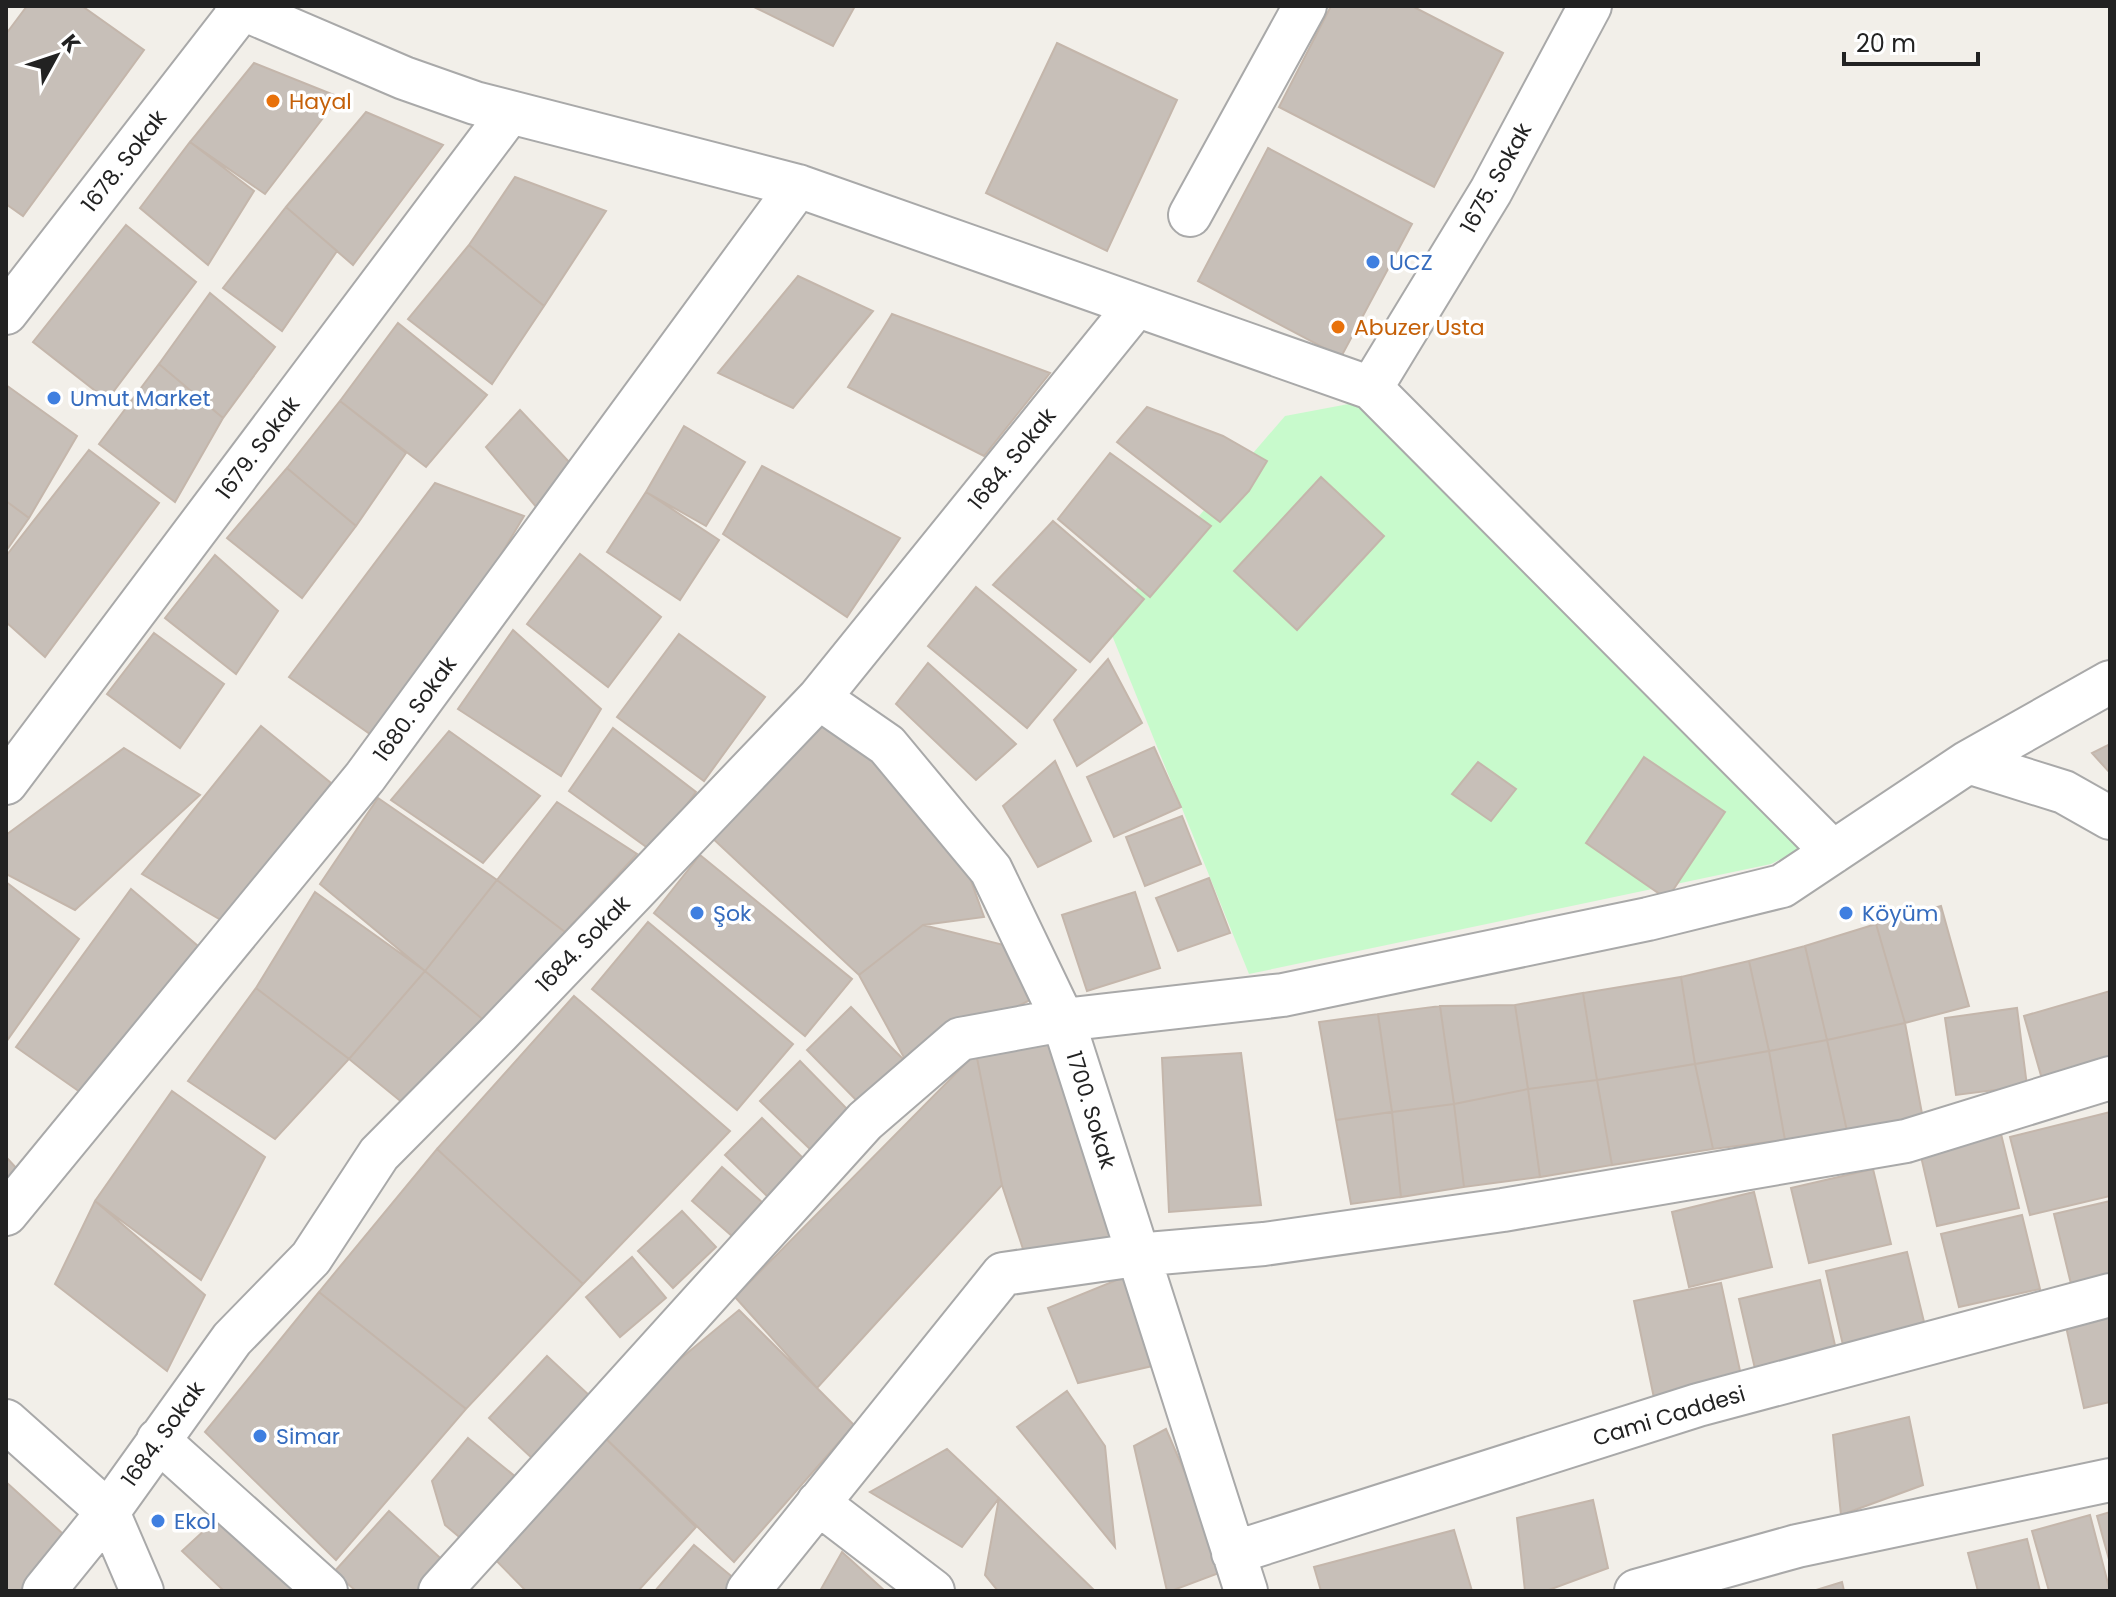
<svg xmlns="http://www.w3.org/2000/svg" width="2116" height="1597" viewBox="0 0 2116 1597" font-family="Poppins,sans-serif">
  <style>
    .park { fill: #c8facc }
    .building { fill: #c7bfb8; stroke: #c4b6ab; stroke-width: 2 }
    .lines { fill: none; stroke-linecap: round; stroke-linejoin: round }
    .minor-casing { stroke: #a9a9a9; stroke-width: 46 }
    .minor { stroke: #fff; stroke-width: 42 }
    .food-dot { fill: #e8710a; stroke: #fff; stroke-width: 3 }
    .shop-dot { fill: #3f7fe0; stroke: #fff; stroke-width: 3 }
    .labels { text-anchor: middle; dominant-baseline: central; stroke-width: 7; stroke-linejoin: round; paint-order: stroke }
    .food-label { font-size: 22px; fill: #c56008; stroke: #fff; text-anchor: start }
    .street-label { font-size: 22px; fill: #222; stroke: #fff }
    .shop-label { font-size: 22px; fill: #366cbe; stroke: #fff; text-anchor: start }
  </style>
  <rect width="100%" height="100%" fill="#f2efe9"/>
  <path class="park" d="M 1391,396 L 1830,835 L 1771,864 L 1249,974 L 1107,623 L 1285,416 Z"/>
  <path class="building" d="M 27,6 L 82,6 L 144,50 L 23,216 L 6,204 L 6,34 Z
    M 752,6 L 855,6 L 833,46 Z
    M 1331,6 L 1412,6 L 1503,53 L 1434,187 L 1279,107 Z
    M 1057,43 L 1177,100 L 1107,251 L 986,193 Z
    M 254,63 L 339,97 L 265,194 L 190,142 Z
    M 366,112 L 443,145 L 353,265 L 286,207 Z
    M 190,142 L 254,191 L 208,265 L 140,208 Z
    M 1268,148 L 1412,224 L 1341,357 L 1198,281 Z
    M 515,177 L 606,211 L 544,306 L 469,245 Z
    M 286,207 L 337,251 L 282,331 L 223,288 Z
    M 126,225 L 196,282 L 107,400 L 33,342 Z
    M 469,245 L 544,306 L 492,384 L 408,319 Z
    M 798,276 L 873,311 L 793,408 L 718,373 Z
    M 210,293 L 275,347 L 223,418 L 159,364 Z
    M 892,314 L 1050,373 L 984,456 L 848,387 Z
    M 398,323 L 487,395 L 426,467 L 340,401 Z
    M 159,364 L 223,418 L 175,502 L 99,444 Z
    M 6,385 L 77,436 L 29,518 L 6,501 Z
    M 340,401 L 406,453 L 356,526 L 287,468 Z
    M 1147,407 L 1223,436 L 1267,461 L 1249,491 L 1220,522 L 1117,442 Z
    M 520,410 L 572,465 L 537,508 L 486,447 Z
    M 684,426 L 745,462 L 706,526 L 646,492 Z
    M 89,450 L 159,503 L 45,657 L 6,622 L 6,556 Z
    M 1110,453 L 1211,526 L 1150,597 L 1058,519 Z
    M 762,466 L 900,538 L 847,617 L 723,534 Z
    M 287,468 L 356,526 L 302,598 L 227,538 Z
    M 1321,477 L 1384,536 L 1297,630 L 1234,571 Z
    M 435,483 L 524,516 L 387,746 L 289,677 Z
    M 646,492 L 719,540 L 680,600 L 607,552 Z
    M 6,501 L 29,518 L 6,551 Z
    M 1053,521 L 1144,599 L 1090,662 L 993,585 Z
    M 580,554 L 661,617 L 608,687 L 527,624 Z
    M 215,555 L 278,611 L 236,674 L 165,618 Z
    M 976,587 L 1076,670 L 1027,728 L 928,646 Z
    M 513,630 L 601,709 L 561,776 L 458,709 Z
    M 154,633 L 224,684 L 180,748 L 107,694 Z
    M 679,634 L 765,697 L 704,781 L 617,717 Z
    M 1108,659 L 1142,723 L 1077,766 L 1054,720 Z
    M 928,663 L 1016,744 L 976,780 L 896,704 Z
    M 830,706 L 910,773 L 966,867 L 984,917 L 923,925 L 859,975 L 709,835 Z
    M 261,726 L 331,783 L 226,923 L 142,874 Z
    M 613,728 L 696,792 L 652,851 L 569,791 Z
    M 449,731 L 540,796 L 483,863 L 391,800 Z
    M 2110,744 L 2110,773 L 2092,753 Z
    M 1154,747 L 1181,807 L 1114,837 L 1087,777 Z
    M 124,748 L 200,795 L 75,910 L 6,874 L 6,835 Z
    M 1644,757 L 1725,812 L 1667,899 L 1586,843 Z
    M 1055,761 L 1091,841 L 1038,867 L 1003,806 Z
    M 1478,762 L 1516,789 L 1491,821 L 1452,794 Z
    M 378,798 L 497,880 L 425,971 L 320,884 Z
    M 557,802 L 637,854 L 565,932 L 497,880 Z
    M 1182,816 L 1201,864 L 1145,886 L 1126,837 Z
    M 700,855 L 852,979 L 805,1036 L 654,913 Z
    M 1209,878 L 1230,933 L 1178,951 L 1156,898 Z
    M 497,880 L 565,932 L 499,1033 L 425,971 Z
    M 6,882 L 79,939 L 6,1042 Z
    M 131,889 L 205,952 L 87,1097 L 16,1047 Z
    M 315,892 L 425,971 L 349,1059 L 256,988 Z
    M 1135,892 L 1160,968 L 1087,991 L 1062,915 Z
    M 1941,906 L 1969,1006 L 1905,1023 L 1876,924 Z
    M 648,922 L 793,1044 L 737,1110 L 592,989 Z
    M 1876,924 L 1905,1023 L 1827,1040 L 1805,946 Z
    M 923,925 L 1004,945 L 1034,998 L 907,1063 L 859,975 Z
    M 1805,946 L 1827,1040 L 1769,1051 L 1749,961 Z
    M 1749,961 L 1769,1051 L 1695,1064 L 1681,977 Z
    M 425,971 L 499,1033 L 409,1108 L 349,1059 Z
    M 1681,977 L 1695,1064 L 1597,1080 L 1583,993 Z
    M 256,988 L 349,1059 L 275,1139 L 188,1081 Z
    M 2110,991 L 2110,1059 L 2042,1079 L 2024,1016 Z
    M 1583,993 L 1597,1080 L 1528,1089 L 1515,1005 Z
    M 574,996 L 730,1131 L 583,1284 L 437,1149 Z
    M 1515,1005 L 1528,1089 L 1454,1104 L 1440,1006 Z
    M 1440,1006 L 1454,1104 L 1392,1112 L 1378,1014 Z
    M 851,1007 L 907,1063 L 863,1107 L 807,1050 Z
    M 2017,1008 L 2027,1086 L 1956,1095 L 1945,1018 Z
    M 1378,1014 L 1392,1112 L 1336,1120 L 1319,1022 Z
    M 1905,1023 L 1923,1119 L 1847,1131 L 1827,1040 Z
    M 1827,1040 L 1847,1131 L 1785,1140 L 1769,1051 Z
    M 1049,1041 L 1115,1246 L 1024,1252 L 1002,1185 L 976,1053 Z
    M 1769,1051 L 1785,1140 L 1713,1149 L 1695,1064 Z
    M 976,1053 L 1002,1185 L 817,1388 L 735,1297 Z
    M 1241,1053 L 1261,1205 L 1169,1212 L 1162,1058 Z
    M 800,1061 L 848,1110 L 810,1149 L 760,1101 Z
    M 1695,1064 L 1713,1149 L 1612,1165 L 1597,1080 Z
    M 1597,1080 L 1612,1165 L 1540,1177 L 1528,1089 Z
    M 1528,1089 L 1540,1177 L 1464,1187 L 1454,1104 Z
    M 172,1091 L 265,1157 L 201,1280 L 95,1201 Z
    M 1454,1104 L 1464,1187 L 1401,1197 L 1392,1112 Z
    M 1392,1112 L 1401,1197 L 1351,1204 L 1336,1120 Z
    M 2110,1112 L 2110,1196 L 2030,1215 L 2010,1137 Z
    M 762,1118 L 805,1160 L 768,1197 L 725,1155 Z
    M 2001,1134 L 2019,1208 L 1937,1226 L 1920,1152 Z
    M 437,1149 L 583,1284 L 466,1409 L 319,1292 Z
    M 6,1157 L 20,1172 L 6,1191 Z
    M 722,1167 L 762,1202 L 732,1236 L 692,1201 Z
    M 1873,1169 L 1891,1244 L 1809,1263 L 1791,1188 Z
    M 1754,1192 L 1772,1267 L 1689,1287 L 1672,1212 Z
    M 95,1201 L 205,1295 L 167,1371 L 55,1284 Z
    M 2110,1201 L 2110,1279 L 2072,1288 L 2054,1214 Z
    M 682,1211 L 716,1247 L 673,1288 L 638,1251 Z
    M 2022,1215 L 2040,1289 L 1959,1307 L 1941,1234 Z
    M 1907,1252 L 1925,1326 L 1843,1345 L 1826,1271 Z
    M 632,1257 L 666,1298 L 620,1337 L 586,1297 Z
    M 1124,1277 L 1157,1365 L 1078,1383 L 1048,1308 Z
    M 1820,1280 L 1837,1354 L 1756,1373 L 1739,1299 Z
    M 1721,1283 L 1742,1380 L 1654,1398 L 1634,1301 Z
    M 319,1292 L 466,1409 L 336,1560 L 205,1432 Z
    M 739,1310 L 854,1425 L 734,1562 L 596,1429 Z
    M 2110,1312 L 2110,1402 L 2084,1408 L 2065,1322 Z
    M 547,1356 L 591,1397 L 533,1459 L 489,1418 Z
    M 1067,1391 L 1105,1446 L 1115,1547 L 1017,1427 Z
    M 1909,1417 L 1923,1485 L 1841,1515 L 1833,1435 Z
    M 596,1429 L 696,1527 L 638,1591 L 526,1591 L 483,1547 Z
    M 1166,1429 L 1227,1570 L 1171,1591 L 1167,1591 L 1134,1446 Z
    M 468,1438 L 522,1482 L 470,1546 L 445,1525 L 432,1481 Z
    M 947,1449 L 999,1498 L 962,1547 L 870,1492 Z
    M 6,1482 L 73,1543 L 33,1591 L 6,1591 Z
    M 999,1498 L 1095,1591 L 998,1591 L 985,1575 Z
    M 1593,1500 L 1608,1568 L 1546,1591 L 1525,1591 L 1517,1518 Z
    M 389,1511 L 449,1566 L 427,1591 L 356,1591 L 334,1572 Z
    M 2110,1512 L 2110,1563 L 2097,1516 Z
    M 221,1515 L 306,1591 L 224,1591 L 182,1551 Z
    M 2090,1515 L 2110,1591 L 2049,1591 L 2032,1531 Z
    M 1454,1530 L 1472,1591 L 1321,1591 L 1314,1567 Z
    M 2027,1539 L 2040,1591 L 1978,1591 L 1968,1553 Z
    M 694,1545 L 742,1585 L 736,1591 L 655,1591 Z
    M 842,1552 L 885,1591 L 820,1591 Z
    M 1842,1582 L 1844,1591 L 1813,1591 Z"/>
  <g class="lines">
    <defs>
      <path id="minor" d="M 236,6 L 404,78 L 475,103 L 798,186 L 1371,388 L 1833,852
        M 1190,215 L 1305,6
        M 6,313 L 241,10
        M 1371,388 L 1491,191 L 1590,6
        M 819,698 L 887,745 L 991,870 L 1063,1020 L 1246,1591
        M 1968,762 L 2064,792 L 2110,818
        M 6,783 L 510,112
        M 6,1214 L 365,777 L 798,186
        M 6,1421 L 108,1512 L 142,1591
        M 158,1440 L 326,1591
        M 818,1503 L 933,1591
        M 1233,1553 L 1698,1405 L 2110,1295
        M 44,1591 L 108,1512 L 232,1339 L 311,1258 L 379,1154 L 499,1033 L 819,698 L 1136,306
        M 440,1591 L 865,1121 L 960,1039 L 1063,1020 L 1283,995 L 1648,919 L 1782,886 L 1968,762 L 2110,682
        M 748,1591 L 1003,1274 L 1136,1255 L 1264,1244 L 1503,1210 L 1906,1141 L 2110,1078
        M 1636,1591 L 1797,1546 L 2110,1480"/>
    </defs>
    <use href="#minor" class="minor-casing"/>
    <use href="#minor" class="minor"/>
  </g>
  <g class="food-dot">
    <circle cx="273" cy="101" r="8"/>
    <circle cx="1338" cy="327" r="8"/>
  </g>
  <g class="shop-dot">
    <circle cx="1373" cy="262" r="8"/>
    <circle cx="54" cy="398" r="8"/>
    <circle cx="697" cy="913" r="8"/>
    <circle cx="1846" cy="913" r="8"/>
    <circle cx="260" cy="1436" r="8"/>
    <circle cx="158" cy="1521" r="8"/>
  </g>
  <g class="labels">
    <g class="food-label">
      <text x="289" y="101">Hayal</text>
      <text x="1354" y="327">Abuzer Usta</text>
    </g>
    <g class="street-label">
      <text transform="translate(124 161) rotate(-52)">1678. Sokak</text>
      <text transform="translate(1496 178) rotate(-61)">1675. Sokak</text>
      <text transform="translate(258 448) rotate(-53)">1679. Sokak</text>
      <text transform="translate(1012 459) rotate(-51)">1684. Sokak</text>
      <text transform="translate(415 709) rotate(-54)">1680. Sokak</text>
      <text transform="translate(583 944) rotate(-46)">1684. Sokak</text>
      <text transform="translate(1091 1110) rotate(73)">1700. Sokak</text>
      <text transform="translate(1669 1416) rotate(-17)">Cami Caddesi</text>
      <text transform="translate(163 1434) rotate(-54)">1684. Sokak</text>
    </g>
    <g class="shop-label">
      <text x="1389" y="262">UCZ</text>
      <text x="70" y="398">Umut Market</text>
      <text x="713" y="913">Şok</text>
      <text x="1862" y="913">Köyüm</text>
      <text x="276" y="1436">Simar</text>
      <text x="174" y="1521">Ekol</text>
    </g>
  </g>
  <rect width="2116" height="1597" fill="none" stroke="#222222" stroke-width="16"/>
  <g transform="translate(56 56) rotate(50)" stroke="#ffffff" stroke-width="6" paint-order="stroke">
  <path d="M0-6L14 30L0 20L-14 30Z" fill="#222222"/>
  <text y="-12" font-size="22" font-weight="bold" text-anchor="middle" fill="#222222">K</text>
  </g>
  <path d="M1844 52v12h134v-12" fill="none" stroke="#222222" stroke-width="4"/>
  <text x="1856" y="52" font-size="24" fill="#222222" stroke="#ffffff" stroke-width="6" paint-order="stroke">20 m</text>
</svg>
